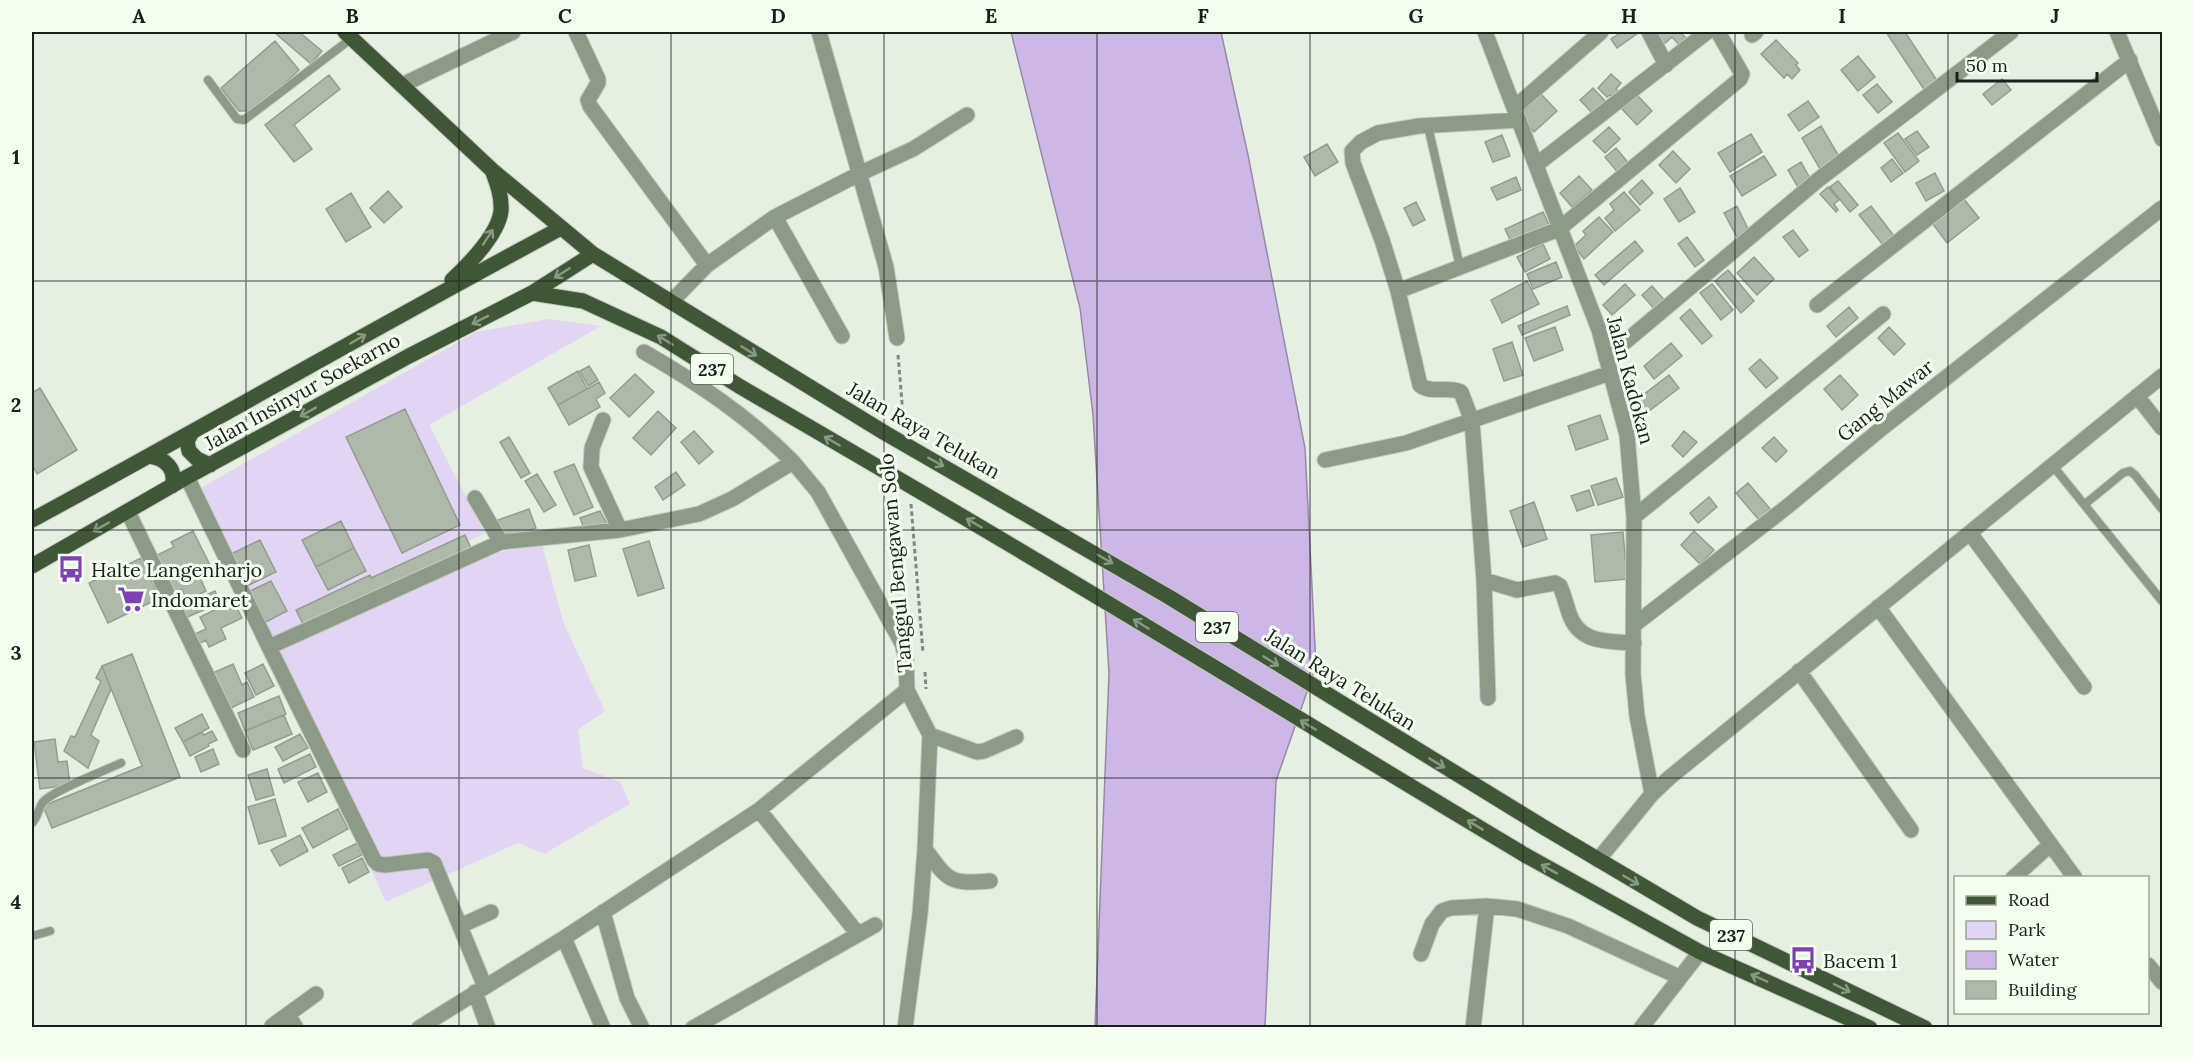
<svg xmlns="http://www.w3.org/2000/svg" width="2194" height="1059" viewBox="0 0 2194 1059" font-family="Lora,serif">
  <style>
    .green { fill: #e2d5f3 }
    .water { fill: #cdb7e6; stroke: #9889a9; stroke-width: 1.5 }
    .building { fill: #aeb9ab; stroke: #939e90; stroke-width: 1.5 }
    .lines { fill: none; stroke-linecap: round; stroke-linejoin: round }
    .lane-casing { stroke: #c1cabe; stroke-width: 10 }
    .street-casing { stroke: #c1cabe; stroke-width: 17 }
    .primary-casing { stroke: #c1cabe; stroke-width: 17 }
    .path { stroke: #81887f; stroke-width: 3; stroke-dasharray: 4.5 3; stroke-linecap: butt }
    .lane { stroke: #8d9a88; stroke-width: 8 }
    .street { stroke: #8d9a88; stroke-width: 15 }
    .primary { stroke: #3f5737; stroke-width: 15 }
    .primary-bridge-casing { stroke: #c1cabe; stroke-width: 17; stroke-linecap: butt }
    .primary-bridge { stroke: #3f5737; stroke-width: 15 }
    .oneway { stroke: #879a81 }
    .grid { fill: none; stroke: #1b1f1a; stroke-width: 1.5; stroke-opacity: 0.55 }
    .labels { text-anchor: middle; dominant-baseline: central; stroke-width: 6; stroke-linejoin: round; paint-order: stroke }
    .shield { fill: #f3feef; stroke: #5c625a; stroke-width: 1.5 }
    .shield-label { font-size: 18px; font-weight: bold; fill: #1b1f1a }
    .street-label { font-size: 20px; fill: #1b1f1a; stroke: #f3feef }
    .poi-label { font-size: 20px; fill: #1b1f1a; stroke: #f3feef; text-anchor: start }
    .neatline { fill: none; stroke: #1b1f1a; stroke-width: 2 }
    .grid-label { font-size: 20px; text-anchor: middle; font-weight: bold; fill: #1b1f1a }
  </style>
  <rect width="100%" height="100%" fill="#e6f0e2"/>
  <path class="green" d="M 549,319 L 601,326 L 429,425 L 485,533 L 265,641 L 190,494 L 476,332 Z
    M 542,544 L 564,624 L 605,711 L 578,730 L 583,768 L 620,782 L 630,804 L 544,854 L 518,843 L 386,902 L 270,653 L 478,556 Z"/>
  <path class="water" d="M 1011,32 L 1221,32 L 1248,155 L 1305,448 L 1316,666 L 1276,781 L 1265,1027 L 1095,1027 L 1109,673 L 1093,415 L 1080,308 Z"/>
  <path class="building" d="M 274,32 L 299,32 L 322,51 L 311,64 Z
    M 1622,32 L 1638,33 L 1617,48 L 1611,39 Z
    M 1662,32 L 1680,32 L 1688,40 L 1681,47 L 1672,37 L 1663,45 L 1655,38 Z
    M 1886,32 L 1905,32 L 1940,85 L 1927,94 Z
    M 1776,40 L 1798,63 L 1796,65 L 1800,70 L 1792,79 L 1787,74 L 1784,78 L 1761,54 Z
    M 275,41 L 299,70 L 255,111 L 239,111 L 221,88 Z
    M 1858,56 L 1875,77 L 1858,91 L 1841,70 Z
    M 1611,74 L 1621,83 L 1616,89 L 1622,95 L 1616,101 L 1610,95 L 1607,97 L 1598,88 Z
    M 329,75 L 340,89 L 294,125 L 312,149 L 294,162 L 265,125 Z
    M 2002,79 L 2011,90 L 1992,105 L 1983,94 Z
    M 1877,84 L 1892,102 L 1878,113 L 1863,95 Z
    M 1593,88 L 1607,103 L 1594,115 L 1580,100 Z
    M 1541,94 L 1557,111 L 1534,132 L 1519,115 Z
    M 1637,95 L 1652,111 L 1637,125 L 1622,109 Z
    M 1808,101 L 1819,117 L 1799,131 L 1788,115 Z
    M 1821,126 L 1840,158 L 1820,169 L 1802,138 Z
    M 1609,127 L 1620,139 L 1605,153 L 1593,141 Z
    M 1917,131 L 1929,147 L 1917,155 L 1905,139 Z
    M 1898,133 L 1919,161 L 1905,172 L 1884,143 Z
    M 1751,134 L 1762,152 L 1730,172 L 1718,153 Z
    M 1502,135 L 1510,156 L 1493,162 L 1485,142 Z
    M 1327,144 L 1338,162 L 1315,176 L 1304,157 Z
    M 1616,148 L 1630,165 L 1619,174 L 1605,157 Z
    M 1673,151 L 1690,169 L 1676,183 L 1659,165 Z
    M 1764,156 L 1776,175 L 1742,196 L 1730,176 Z
    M 1892,159 L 1903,173 L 1891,182 L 1881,168 Z
    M 1801,162 L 1812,182 L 1799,189 L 1788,170 Z
    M 1935,173 L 1944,191 L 1926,201 L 1916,183 Z
    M 1579,176 L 1592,190 L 1572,207 L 1560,193 Z
    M 1516,177 L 1521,190 L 1497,200 L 1491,188 Z
    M 1642,180 L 1653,193 L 1640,205 L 1629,192 Z
    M 1838,181 L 1858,205 L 1850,212 L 1830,187 Z
    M 1828,187 L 1839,200 L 1834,204 L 1838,210 L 1836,212 L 1820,194 Z
    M 1680,188 L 1695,212 L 1679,222 L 1664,199 Z
    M 388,191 L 402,207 L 384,223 L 370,208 Z
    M 1624,192 L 1640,210 L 1615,231 L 1605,218 L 1614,210 L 1610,204 Z
    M 351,193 L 371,227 L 346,242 L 326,209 Z
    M 1963,198 L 1979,218 L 1947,243 L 1932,223 Z
    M 1416,202 L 1425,220 L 1413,226 L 1404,208 Z
    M 1737,206 L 1751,235 L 1739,241 L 1724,213 Z
    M 1871,206 L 1894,236 L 1883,245 L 1859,215 Z
    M 1543,212 L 1550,227 L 1512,244 L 1505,229 Z
    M 1599,217 L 1613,232 L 1584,259 L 1574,246 L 1586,235 L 1583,231 Z
    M 1793,230 L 1808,250 L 1799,257 L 1783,237 Z
    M 1687,237 L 1704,260 L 1695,267 L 1678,244 Z
    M 1635,241 L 1643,251 L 1604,285 L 1595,275 Z
    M 1543,244 L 1550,259 L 1525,272 L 1517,257 Z
    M 1754,257 L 1774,279 L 1757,295 L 1737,273 Z
    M 1556,262 L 1562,277 L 1533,289 L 1527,274 Z
    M 1728,270 L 1754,301 L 1741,313 L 1715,281 Z
    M 1527,281 L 1539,304 L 1502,323 L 1491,300 Z
    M 1625,284 L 1635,295 L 1612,315 L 1603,305 Z
    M 1712,284 L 1733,310 L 1721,320 L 1700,293 Z
    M 1652,286 L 1668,304 L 1658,313 L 1642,295 Z
    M 1567,306 L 1570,315 L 1522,335 L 1518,326 Z
    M 1849,307 L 1858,318 L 1836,337 L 1827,326 Z
    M 1690,309 L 1712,336 L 1702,344 L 1680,318 Z
    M 1555,327 L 1563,350 L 1534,361 L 1525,338 Z
    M 1889,327 L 1905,344 L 1894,355 L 1878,338 Z
    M 1512,342 L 1523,375 L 1504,381 L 1493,349 Z
    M 1671,343 L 1682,356 L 1654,379 L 1644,366 Z
    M 1760,359 L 1778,378 L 1766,388 L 1749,369 Z
    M 589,366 L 598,380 L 588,386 L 580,371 Z
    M 578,371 L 587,389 L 558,405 L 548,388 Z
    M 635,374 L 654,392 L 629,417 L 610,398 Z
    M 1669,375 L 1679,388 L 1644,415 L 1634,402 Z
    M 1840,375 L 1858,395 L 1842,410 L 1824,389 Z
    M 599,382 L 605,393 L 596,399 L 600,407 L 569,425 L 558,405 Z
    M 40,388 L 77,450 L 37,474 L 32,464 L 32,393 Z
    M 405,409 L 460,525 L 402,553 L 346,437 Z
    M 658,411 L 676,428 L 651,455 L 633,438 Z
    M 1600,415 L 1608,439 L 1576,450 L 1568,426 Z
    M 694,431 L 713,452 L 699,464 L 681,442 Z
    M 1684,431 L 1697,442 L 1683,457 L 1672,446 Z
    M 509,437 L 530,473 L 521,478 L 500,442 Z
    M 1774,437 L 1787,451 L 1776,462 L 1762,448 Z
    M 574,464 L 593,507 L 574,515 L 554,472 Z
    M 676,472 L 685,485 L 663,500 L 655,487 Z
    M 537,474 L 556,505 L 544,512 L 525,481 Z
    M 1616,478 L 1623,497 L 1598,505 L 1591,486 Z
    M 1748,483 L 1771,510 L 1759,520 L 1736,493 Z
    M 1589,490 L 1594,505 L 1577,511 L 1571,496 Z
    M 1709,497 L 1717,507 L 1698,523 L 1690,513 Z
    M 1534,502 L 1547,539 L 1523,547 L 1510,511 Z
    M 529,509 L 536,528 L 505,540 L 498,520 Z
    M 600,511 L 607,524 L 585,531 L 580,518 Z
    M 341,521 L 354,548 L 316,567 L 302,540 Z
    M 193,531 L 214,573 L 201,580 L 206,591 L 187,601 L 182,589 L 175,593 L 157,555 L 174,547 L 171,542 Z
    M 1694,531 L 1714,550 L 1700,564 L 1681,545 Z
    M 1623,532 L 1627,579 L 1595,582 L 1591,535 Z
    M 465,535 L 472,550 L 305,628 L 296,610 L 370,575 L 371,578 Z
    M 260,540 L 276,572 L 247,586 L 231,554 Z
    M 649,541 L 664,588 L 638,596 L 623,549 Z
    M 589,545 L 596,576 L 575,581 L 568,550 Z
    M 354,548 L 366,571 L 328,590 L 316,567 Z
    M 141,558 L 160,598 L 108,623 L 89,583 Z
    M 271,581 L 287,611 L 266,622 L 250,591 Z
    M 215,591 L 220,603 L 185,618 L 180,607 Z
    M 233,601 L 242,618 L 221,628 L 226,639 L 209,647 L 206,640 L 195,646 L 191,636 L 206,629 L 200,617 Z
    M 132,654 L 180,777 L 52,828 L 43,806 L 142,766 L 102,666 Z
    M 233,664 L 242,685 L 247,682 L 254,697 L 229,709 L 213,673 Z
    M 263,664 L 274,686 L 256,695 L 245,673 Z
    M 102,666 L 111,689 L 91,735 L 99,741 L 88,768 L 64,751 L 71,736 L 75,737 L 101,681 L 96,678 Z
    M 279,696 L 286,714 L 245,731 L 238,713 Z
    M 202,714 L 209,728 L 183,742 L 175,728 Z
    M 284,715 L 292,734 L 253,750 L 245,731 Z
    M 212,731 L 217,740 L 208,744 L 209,746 L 190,756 L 183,742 L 202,732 L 204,735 Z
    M 300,734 L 308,748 L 283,761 L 275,747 Z
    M 55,739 L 58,762 L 67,761 L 70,785 L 40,789 L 34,742 Z
    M 213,749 L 219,764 L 201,772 L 195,757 Z
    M 310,754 L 316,767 L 284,783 L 278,769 Z
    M 267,769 L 274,795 L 256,800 L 248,775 Z
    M 318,773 L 327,792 L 308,802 L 298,782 Z
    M 275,799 L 286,836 L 259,844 L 248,807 Z
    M 338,809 L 348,829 L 313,848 L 302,828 Z
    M 300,835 L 308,851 L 280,866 L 271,850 Z
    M 357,843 L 362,855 L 339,866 L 333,855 Z
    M 362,858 L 369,872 L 349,883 L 342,868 Z"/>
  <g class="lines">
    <defs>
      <path id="lane" d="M 208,80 L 237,119 L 244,120 L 352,38
        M 1428,126 L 1460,267
        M 2053,466 L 2162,601
        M 2085,504 L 2123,473 L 2130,471 L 2135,475 L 2162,509
        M 32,823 C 38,817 38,809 43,802 C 54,790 104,771 121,763
        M 32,936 L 50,931"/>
      <path id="street" d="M 576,32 L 598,79 L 598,83 L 588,100 L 590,106 L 707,265
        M 819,32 L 886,267 L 897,338
        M 1485,32 L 1599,330 L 1627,435 L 1634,517 L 1633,674 L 1637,716 L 1652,794
        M 1649,32 L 1666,65
        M 2117,32 L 2162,139
        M 1752,35 L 1756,32
        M 402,85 L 513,32
        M 1514,108 L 1601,32
        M 1519,120 L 1419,126 L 1378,133 L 1361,142 L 1352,151 L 1353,163 L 1382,240 L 1398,291 L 1559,229 L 1740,79 L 1742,74 L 1718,32
        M 1536,165 L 1707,32
        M 775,217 L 842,336
        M 1398,291 L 1420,385 C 1430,394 1449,386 1461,392 L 1472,421 L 1484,580 L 1488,698
        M 671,302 L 707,265 L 775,217 L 859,174 L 913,149 L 967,115
        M 1817,305 L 2130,60
        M 644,352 C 698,383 749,417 793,462
        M 1606,358 L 1818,180 L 2011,32
        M 2137,396 L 2162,428
        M 603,420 L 592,448 L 591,467 L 620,530
        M 1325,460 L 1406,443 L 1610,373
        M 187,477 L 269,647 L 501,542 L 620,530 L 699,514 L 732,499 L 793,462 L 818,492 L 902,643 L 906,659 L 907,690 L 759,810 L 564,938 L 419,1028
        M 475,498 L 501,542
        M 128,512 L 243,750
        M 1634,517 L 1883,314
        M 1970,533 L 2084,687
        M 1484,580 L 1517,590 L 1555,583 L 1560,586 C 1564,595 1566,604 1569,613 C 1579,644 1607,641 1634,643
        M 1878,607 L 2075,878
        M 1634,625 L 1788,506 L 1882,428 L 2162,208
        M 269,647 L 374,860 L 378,864 L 385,865 L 428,860 L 434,863 L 485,987
        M 1799,671 L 1911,830
        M 907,690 L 930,735 L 977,752 L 984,751 L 1016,737
        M 759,810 L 858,934
        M 925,849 C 949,882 950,884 990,881
        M 1598,860 L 1652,794 L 1669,778 L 2162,376
        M 2013,878 L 2050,845
        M 603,912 L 627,998 L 642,1028
        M 460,926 L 491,912
        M 564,938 L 603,1028
        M 1421,954 L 1432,924 L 1442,911 L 1451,908 L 1487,906 L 1517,909 L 1568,926 L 1679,977
        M 2148,965 L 2162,982
        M 475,992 L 488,1028
        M 288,1015 L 296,1028
        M 272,1026 L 316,994
        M 693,1028 L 875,925
        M 905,1028 L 920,914 L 925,849 L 930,735
        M 1473,1028 L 1487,906
        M 1641,1028 L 1700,952"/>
      <path id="primary" d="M 345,32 L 492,170 L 593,254 L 885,433
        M 452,280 C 469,264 498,235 501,211 C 502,196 497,183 492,170
        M 532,293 L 583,301 L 661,337 L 739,386 L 883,470
        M 191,434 L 187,441 L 189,451 L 197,459 L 210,465
        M 149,456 C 165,458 177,469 172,486
        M 32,520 C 209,424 383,323 561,228
        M 32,566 L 187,477 L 409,356 L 532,293 L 593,254
        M 1545,828 L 1697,918 L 1925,1028
        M 1525,855 L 1700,952 L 1870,1028"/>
    </defs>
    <use href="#lane" class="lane-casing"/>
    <use href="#street" class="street-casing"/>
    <use href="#primary" class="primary-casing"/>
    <path class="path" d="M 898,355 L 904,426
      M 911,504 L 923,653
      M 925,672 L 926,689"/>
    <use href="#lane" class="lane"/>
    <use href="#street" class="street"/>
    <use href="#primary" class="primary"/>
    <defs>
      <path id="primary-bridge" d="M 885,433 L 1169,597 L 1545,828
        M 883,470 C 1099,595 1311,727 1525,855"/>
    </defs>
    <use href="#primary-bridge" class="primary-bridge-casing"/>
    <use href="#primary-bridge" class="primary-bridge"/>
  </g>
  <defs><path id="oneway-shaft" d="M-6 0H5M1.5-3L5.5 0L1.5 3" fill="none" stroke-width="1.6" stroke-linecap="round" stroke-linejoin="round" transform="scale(1.5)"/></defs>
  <g class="oneway">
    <use href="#oneway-shaft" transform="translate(488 237) rotate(-57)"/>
    <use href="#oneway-shaft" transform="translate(562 273) rotate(148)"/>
    <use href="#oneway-shaft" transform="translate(480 320) rotate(153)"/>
    <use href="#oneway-shaft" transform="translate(358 339) rotate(-30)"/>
    <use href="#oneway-shaft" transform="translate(665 340) rotate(-149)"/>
    <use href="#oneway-shaft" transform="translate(749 351) rotate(32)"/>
    <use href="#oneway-shaft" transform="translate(308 412) rotate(151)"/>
    <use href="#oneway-shaft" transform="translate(832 441) rotate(-150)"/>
    <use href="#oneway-shaft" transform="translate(936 462) rotate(29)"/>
    <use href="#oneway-shaft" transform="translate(974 523) rotate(-150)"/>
    <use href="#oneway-shaft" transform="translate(101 527) rotate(151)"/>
    <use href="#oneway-shaft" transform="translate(1105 559) rotate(30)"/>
    <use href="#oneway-shaft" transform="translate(1141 624) rotate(-148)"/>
    <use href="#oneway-shaft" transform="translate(1271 661) rotate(32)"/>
    <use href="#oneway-shaft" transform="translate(1308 725) rotate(-149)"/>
    <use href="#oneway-shaft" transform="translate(1437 763) rotate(31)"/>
    <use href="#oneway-shaft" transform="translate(1475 825) rotate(-149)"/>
    <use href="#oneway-shaft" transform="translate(1549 869) rotate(-151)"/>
    <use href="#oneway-shaft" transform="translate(1631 880) rotate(30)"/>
    <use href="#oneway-shaft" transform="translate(1759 978) rotate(-156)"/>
    <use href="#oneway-shaft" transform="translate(1842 988) rotate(26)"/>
  </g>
  <path class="grid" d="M 246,32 L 246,1028M 459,32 L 459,1028M 671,32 L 671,1028M 884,32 L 884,1028M 1097,32 L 1097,1028M 1310,32 L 1310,1028M 1523,32 L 1523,1028M 1735,32 L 1735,1028M 1948,32 L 1948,1028M 32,281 L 2162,281M 32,530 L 2162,530M 32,778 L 2162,778"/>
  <defs>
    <symbol id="bus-bare" viewBox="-9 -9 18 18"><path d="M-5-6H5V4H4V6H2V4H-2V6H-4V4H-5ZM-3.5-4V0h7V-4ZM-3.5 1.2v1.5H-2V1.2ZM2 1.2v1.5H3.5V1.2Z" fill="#8040b5" stroke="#f3feef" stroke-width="2.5" paint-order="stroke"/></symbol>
    <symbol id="supermarket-bare" viewBox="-9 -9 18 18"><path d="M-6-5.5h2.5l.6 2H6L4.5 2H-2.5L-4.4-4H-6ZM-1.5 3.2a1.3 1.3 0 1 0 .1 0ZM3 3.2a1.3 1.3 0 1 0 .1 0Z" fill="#8040b5" stroke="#f3feef" stroke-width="2.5" paint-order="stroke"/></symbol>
  </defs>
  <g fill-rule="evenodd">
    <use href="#bus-bare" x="52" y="550" width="38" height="38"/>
    <use href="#supermarket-bare" x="112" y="580" width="38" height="38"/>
    <use href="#bus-bare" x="1784" y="941" width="38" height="38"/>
  </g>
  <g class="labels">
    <g class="shield">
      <rect x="691" y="354" width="42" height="30" rx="4.5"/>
      <rect x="1196" y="612" width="42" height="30" rx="4.5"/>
      <rect x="1710" y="920" width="42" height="30" rx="4.5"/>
    </g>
    <g class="shield-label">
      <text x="712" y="369">237</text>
      <text x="1217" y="627">237</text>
      <text x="1731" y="935">237</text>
    </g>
    <g class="street-label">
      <text transform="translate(1631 380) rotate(75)">Jalan Kadokan</text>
      <text transform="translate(302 391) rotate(-29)">Jalan Insinyur Soekarno</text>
      <text transform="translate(1885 400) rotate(-39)">Gang Mawar</text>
      <text transform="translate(924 430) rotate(30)">Jalan Raya Telukan</text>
      <text transform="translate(895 563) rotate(-95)">Tanggul Bengawan Solo</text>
      <text transform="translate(1341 679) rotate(32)">Jalan Raya Telukan</text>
    </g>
    <g class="poi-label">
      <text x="91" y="569">Halte Langenharjo</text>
      <text x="151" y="599">Indomaret</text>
      <text x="1823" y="960">Bacem 1</text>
    </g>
  </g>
  <rect width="2194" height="1059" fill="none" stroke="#f3feef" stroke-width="66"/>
  <rect x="1954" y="876" width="195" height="138" fill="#f3feef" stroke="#9da59a" stroke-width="1.5"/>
  <rect x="1966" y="896" width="30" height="9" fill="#3f5737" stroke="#9da59a" stroke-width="1.5"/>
  <text x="2008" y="906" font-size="18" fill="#1b1f1a">Road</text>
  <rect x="1966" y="921" width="30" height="18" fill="#e2d5f3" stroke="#9da59a" stroke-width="1.5"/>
  <text x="2008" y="936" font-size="18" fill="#1b1f1a">Park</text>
  <rect x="1966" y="951" width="30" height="18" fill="#cdb7e6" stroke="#9da59a" stroke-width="1.5"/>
  <text x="2008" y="966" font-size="18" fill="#1b1f1a">Water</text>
  <rect x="1966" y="981" width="30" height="18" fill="#aeb9ab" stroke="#9da59a" stroke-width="1.5"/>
  <text x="2008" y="996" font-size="18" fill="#1b1f1a">Building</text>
  <path d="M1957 72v9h140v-9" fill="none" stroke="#1b1f1a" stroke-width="3"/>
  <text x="1966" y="72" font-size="18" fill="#1b1f1a" stroke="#f3feef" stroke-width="4.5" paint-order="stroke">50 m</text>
  <rect x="33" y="33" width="2128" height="993" class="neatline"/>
  <g class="grid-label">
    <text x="139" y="23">A</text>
    <text x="352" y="23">B</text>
    <text x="565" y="23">C</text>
    <text x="778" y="23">D</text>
    <text x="991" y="23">E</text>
    <text x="1203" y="23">F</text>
    <text x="1416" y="23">G</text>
    <text x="1629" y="23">H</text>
    <text x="1842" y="23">I</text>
    <text x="2055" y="23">J</text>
    <text x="16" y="164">1</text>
    <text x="16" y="412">2</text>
    <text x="16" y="660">3</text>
    <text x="16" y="909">4</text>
  </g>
</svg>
